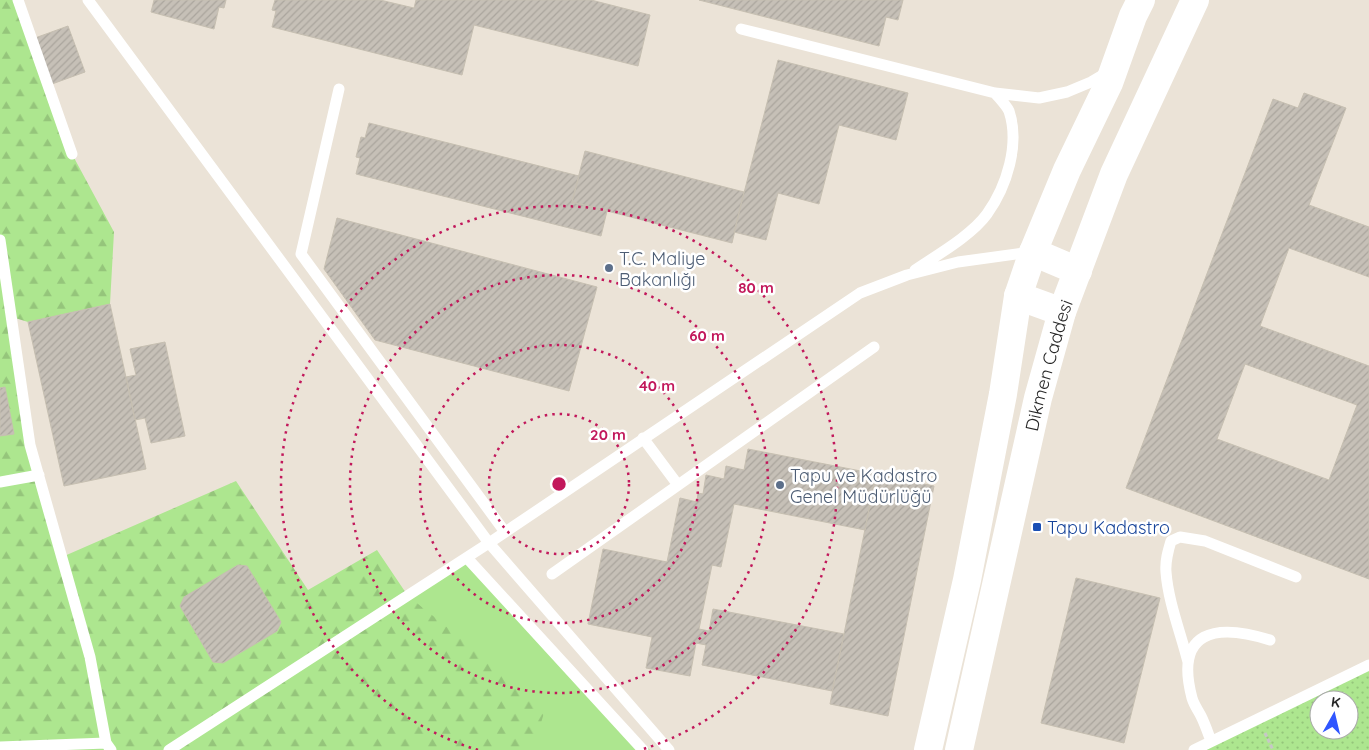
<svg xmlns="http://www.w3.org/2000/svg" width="1369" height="750" viewBox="0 0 1369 750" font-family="Quicksand,sans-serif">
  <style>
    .grass { fill: #ade68f }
    .forest { fill: url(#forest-firs) }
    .park { fill: url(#park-dots); fill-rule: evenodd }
    .building { fill: url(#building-hatch); stroke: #c6bfb1; fill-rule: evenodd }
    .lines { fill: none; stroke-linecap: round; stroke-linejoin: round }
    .path { stroke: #c7c7c7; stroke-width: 3; stroke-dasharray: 4 2.5; stroke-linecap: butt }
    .service { stroke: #fff; stroke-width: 11 }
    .secondary { stroke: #fff; stroke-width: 28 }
    .ring { fill: none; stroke: #c2185b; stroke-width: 2.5; stroke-dasharray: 2.5 5 }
    .service-dot { fill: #5c6f8a; stroke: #fff; stroke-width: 2 }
    .transit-dot { fill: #1a4fb4; stroke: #fff; stroke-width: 2 }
    .labels { text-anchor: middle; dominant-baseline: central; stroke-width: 5; stroke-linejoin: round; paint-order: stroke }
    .service-label { font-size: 18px; fill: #4e5e75; stroke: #fff; text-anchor: start }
    .street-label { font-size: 18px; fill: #272727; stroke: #fff }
    .transit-label { font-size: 18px; fill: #164399; stroke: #fff; text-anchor: start }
    .centre { fill: #c2185b; stroke: #fff; stroke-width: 2.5 }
    .ring-label { font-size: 15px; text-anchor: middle; font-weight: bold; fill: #c2185b; stroke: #fff; stroke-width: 5; stroke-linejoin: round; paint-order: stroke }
  </style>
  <defs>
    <pattern id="forest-firs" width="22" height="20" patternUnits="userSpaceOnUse" patternTransform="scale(1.25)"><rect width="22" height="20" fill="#ade68f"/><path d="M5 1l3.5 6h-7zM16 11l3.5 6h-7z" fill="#95c57b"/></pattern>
    <pattern id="park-dots" width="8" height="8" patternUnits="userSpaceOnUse" patternTransform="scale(1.25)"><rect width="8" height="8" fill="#ade68f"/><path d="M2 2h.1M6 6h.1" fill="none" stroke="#95c57b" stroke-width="1.8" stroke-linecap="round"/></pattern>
    <pattern id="building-hatch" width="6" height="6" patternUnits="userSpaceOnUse" patternTransform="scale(1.25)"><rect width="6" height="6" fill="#c6c0b7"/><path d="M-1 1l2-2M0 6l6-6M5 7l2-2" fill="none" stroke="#aaa59d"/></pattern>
  </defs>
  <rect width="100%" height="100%" fill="#ebe3d7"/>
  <path class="grass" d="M 467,558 L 650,750 L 169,750 Z"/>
  <path class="forest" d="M 0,0 L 18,0 L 72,154 L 114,232 L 110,304 L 28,322 L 12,317 L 30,445 L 62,557 L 236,481 L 308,590 L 377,550 L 408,596 L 546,706 L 533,750 L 0,750 Z"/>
  <path class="park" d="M 1369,665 L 1369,750 L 1194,750 ZM 1319,700 L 1349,700 L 1349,730 L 1319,730 Z"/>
  <path class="building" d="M 154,0 L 226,0 L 224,8 L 219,7 L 214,29 L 151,12 Z
    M 275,0 L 380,0 L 414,8 L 416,0 L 591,0 L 650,15 L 638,66 L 474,25 L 462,75 L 272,27 L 276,11 L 272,10 Z
    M 699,0 L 903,0 L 898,20 L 886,17 L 879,46 Z
    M 68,26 L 85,72 L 52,84 L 35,38 Z
    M 778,60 L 908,93 L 896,140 L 839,125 L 819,204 L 778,193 L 766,240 L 734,232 Z
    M 1304,93 L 1346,108 L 1309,205 L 1369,227 L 1369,277 L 1289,248 L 1260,326 L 1369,366 L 1369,579 L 1126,488 L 1273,99 L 1298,108 ZM 1245,364 L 1357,405 L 1329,480 L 1217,439 Z
    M 369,123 L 579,176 L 572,202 L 607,211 L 601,236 L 356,174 L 360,158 L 356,157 L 361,137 L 365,138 Z
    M 585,151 L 744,192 L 732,243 L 572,202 Z
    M 337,218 L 597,287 L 569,391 L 375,340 L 324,269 Z
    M 110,304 L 146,469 L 64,486 L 28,322 Z
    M 165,342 L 185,436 L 151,443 L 145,418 L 135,420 L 126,377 L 136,375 L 130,349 Z
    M 5,387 L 14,434 L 0,436 L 0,388 Z
    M 748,449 L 876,474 L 865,530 L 734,504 L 721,567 L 712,565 L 699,629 L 709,631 L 713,609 L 844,634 L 832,691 L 702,665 L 706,645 L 696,643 L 690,676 L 646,668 L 652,637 L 588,624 L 603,549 L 667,562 L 680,498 L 697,502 L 698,493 L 703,494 L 706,475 L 724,479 L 726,466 L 744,470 Z
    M 876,474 L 934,486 L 888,716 L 830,704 Z
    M 238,565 L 247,566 L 281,622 L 277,631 L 223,663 L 213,662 L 180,606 L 184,597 Z
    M 1076,578 L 1160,598 L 1124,743 L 1041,723 Z"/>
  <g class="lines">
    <path class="path" d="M 1265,733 L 1273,750"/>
    <path class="service" d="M 18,0 L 72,154
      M 88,0 L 489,543 L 669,750
      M 741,29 L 995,93 L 1039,98 L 1067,92 L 1091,82 L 1108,72
      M 339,89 L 301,254 L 505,532
      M 0,240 L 30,445 L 90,657 L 106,743
      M 915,270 C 937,255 972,235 987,214 C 1007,186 1020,144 1009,111 C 1006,105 999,98 995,93
      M 643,438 L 678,485
      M 0,482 L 39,475
      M 467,558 L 643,750
      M 552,574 L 874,347
      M 1188,662 C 1181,634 1168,601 1166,572 C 1165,561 1168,551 1171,541 L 1180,537 L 1205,541 L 1296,577
      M 1211,741 C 1208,733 1205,724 1201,716 C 1198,710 1194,705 1192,698 C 1174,630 1216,623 1270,640
      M 0,747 L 106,743 L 111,750
      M 169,750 L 489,543 L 860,293 L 907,275 L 958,262 L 1031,252
      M 1194,750 L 1369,665"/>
    <g class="secondary">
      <path d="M 1033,252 L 1078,271"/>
      <path d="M 1018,296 L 1062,312"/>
      <path d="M 928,750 L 967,580 L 1003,394 L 1018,296 L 1033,252 L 1067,170 L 1109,83 L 1133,16 L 1141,0"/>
      <path id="s1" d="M 959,750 L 1038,398 L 1062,312 L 1114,174 L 1195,0"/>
    </g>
  </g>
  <g class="ring">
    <circle cx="559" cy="484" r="70"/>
    <circle cx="559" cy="484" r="139"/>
    <circle cx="559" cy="484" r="209"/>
    <path d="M478 750A278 278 0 1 1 640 750"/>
  </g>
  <g class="service-dot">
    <circle cx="609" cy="268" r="5"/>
    <circle cx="780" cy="485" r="5"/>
  </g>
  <rect class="transit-dot" x="1032" y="522" width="10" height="10" rx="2.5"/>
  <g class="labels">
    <g class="service-label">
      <text x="619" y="258">T.C. Maliye<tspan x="619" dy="21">Bakanlığı</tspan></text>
      <text x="790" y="475">Tapu ve Kadastro<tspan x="790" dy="21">Genel Müdürlüğü</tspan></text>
    </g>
    <g class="street-label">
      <text stroke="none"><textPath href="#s1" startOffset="395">Dikmen Caddesi</textPath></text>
    </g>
    <g class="transit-label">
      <text x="1047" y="527">Tapu Kadastro</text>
    </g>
  </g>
  <circle cx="559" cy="484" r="8" class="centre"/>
  <g class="ring-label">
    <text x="756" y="293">80 m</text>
    <text x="707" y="341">60 m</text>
    <text x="657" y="391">40 m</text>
    <text x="608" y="440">20 m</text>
  </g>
  <g transform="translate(1334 715) rotate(8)"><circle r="24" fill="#ffffff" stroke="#a9a9a9"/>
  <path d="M0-4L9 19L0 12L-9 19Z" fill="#3056ff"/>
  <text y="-8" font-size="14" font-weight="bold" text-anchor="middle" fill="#272727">K</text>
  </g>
</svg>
